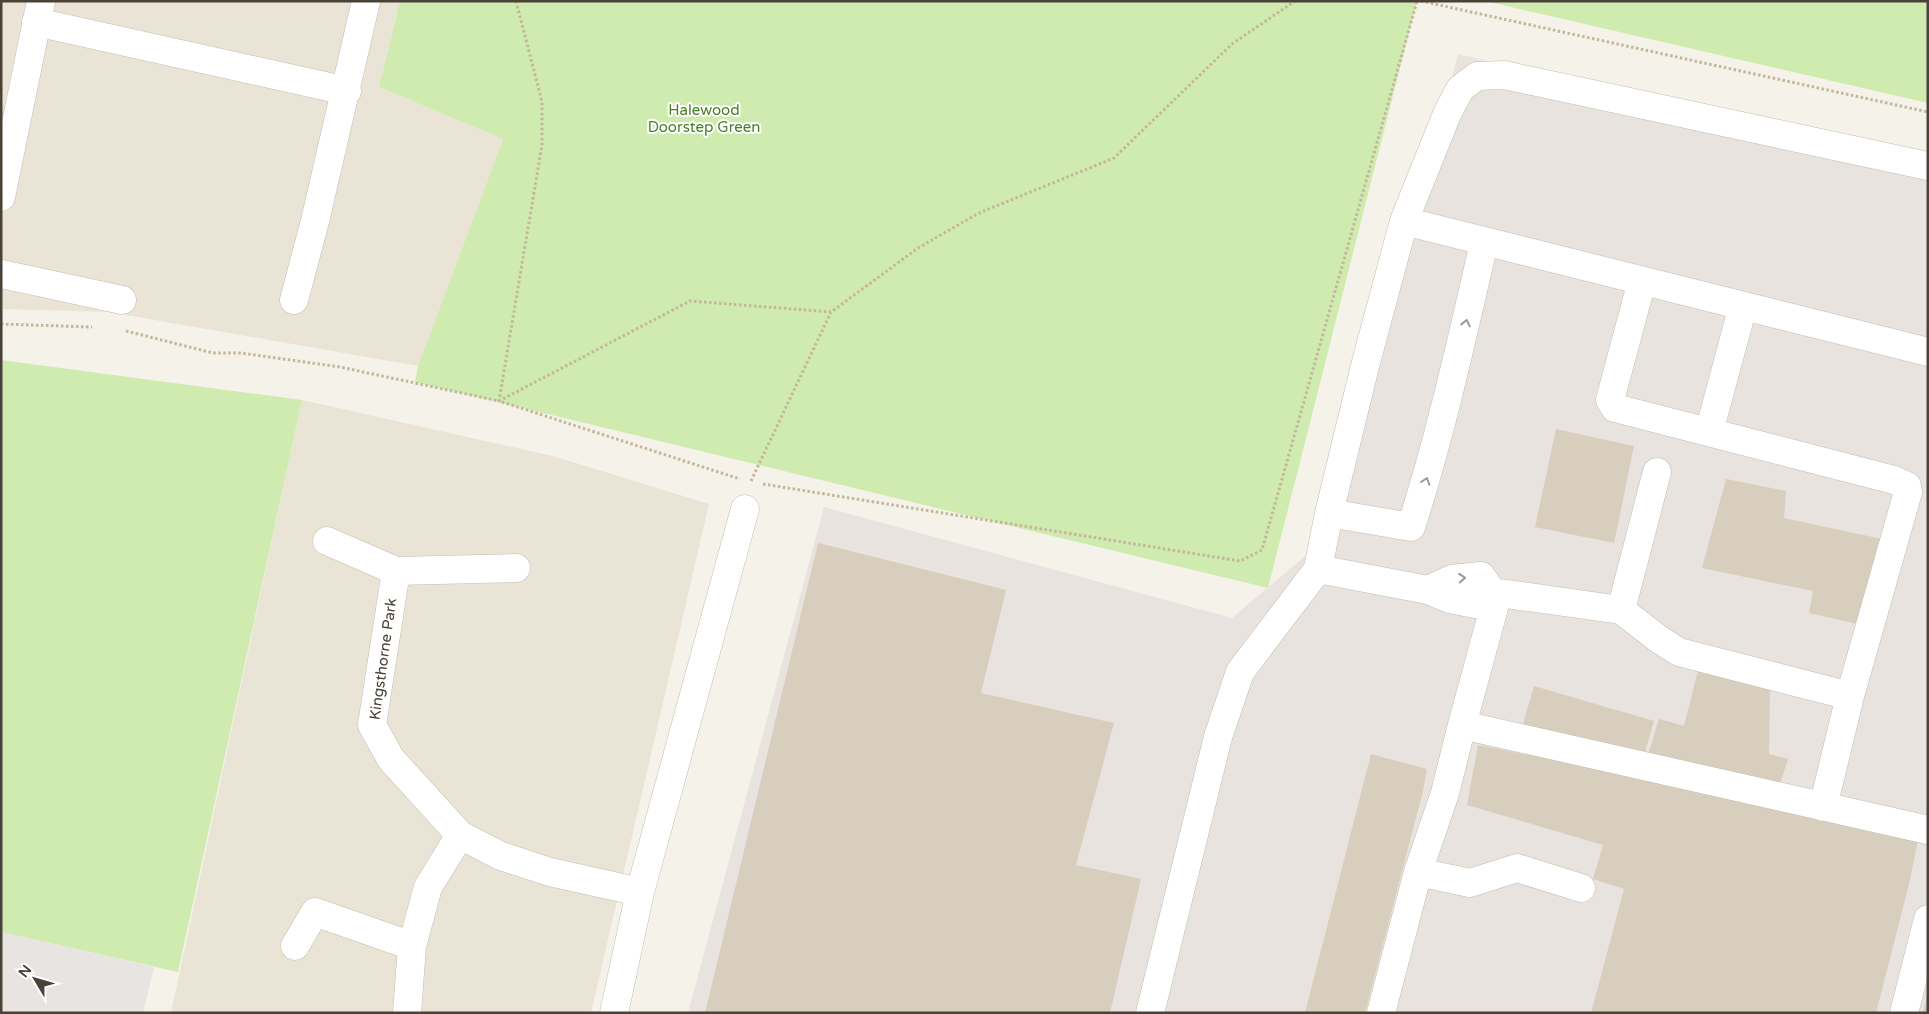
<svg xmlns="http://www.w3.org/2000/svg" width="1929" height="1014" viewBox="0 0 1929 1014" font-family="'Varela Round',sans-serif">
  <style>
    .residential { fill: #eae4d7 }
    .industrial { fill: #e8e3de }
    .green { fill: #d0ebb0 }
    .parking { fill: #e7e4e1 }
    .building { fill: #d8cebe }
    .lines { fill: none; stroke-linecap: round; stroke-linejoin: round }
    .minor-casing { stroke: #c4bdae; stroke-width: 29 }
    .path { stroke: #c4b69b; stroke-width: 3; stroke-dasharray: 2.5 2.5; stroke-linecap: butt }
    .minor { stroke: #fff; stroke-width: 28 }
    .oneway { stroke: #9b9791 }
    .labels { text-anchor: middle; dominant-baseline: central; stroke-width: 4; stroke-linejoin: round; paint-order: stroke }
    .park-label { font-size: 15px; fill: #477f26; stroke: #fff }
    .street-label { font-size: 15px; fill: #4a4237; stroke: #fff }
  </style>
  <rect width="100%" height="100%" fill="#f5f2e9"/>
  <path class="residential" d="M 1,1 L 400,1 L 379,87 L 503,139 L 418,366 L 109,312 L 1,309 Z
    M 302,400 L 553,456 L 709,504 L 591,1013 L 171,1013 Z"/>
  <path class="industrial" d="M 1458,54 L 1928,164 L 1928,1013 L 688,1013 L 824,507 L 1232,618 L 1331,534 Z"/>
  <path class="green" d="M 400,1 L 1417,1 L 1268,588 L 415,382 L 418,366 L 503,139 L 379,87 Z
    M 1485,1 L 1928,1 L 1928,103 Z
    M 1,360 L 302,400 L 178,972 L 1,932 Z"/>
  <path class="parking" d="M 1,932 L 154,967 L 143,1013 L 1,1013 Z"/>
  <path class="building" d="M 1556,429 L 1634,446 L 1614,543 L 1535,527 Z
    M 1726,479 L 1786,491 L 1784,518 L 1882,539 L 1862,625 L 1809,613 L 1813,591 L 1702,568 Z
    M 818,543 L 1006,590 L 981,693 L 1114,723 L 1076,865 L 1141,879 L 1110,1013 L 705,1013 Z
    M 1698,670 L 1770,687 L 1769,754 L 1788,759 L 1777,793 L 1648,755 L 1659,719 L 1684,726 Z
    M 1534,686 L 1654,721 L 1643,759 L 1523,724 Z
    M 1478,745 L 1856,819 L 1919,835 L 1909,884 L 1876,1013 L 1591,1013 L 1624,889 L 1593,879 L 1603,845 L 1467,805 Z
    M 1371,754 L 1427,769 L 1423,791 L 1365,1013 L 1305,1013 Z
    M 1927,997 L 1928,1013 L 1923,1013 Z"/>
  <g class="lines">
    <defs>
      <path id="minor" d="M 36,22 L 347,91
        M 1,197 L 41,1
        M 1404,221 L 1928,352
        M 1,274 L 122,300
        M 1642,281 L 1610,400 L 1615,408 L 1894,480 L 1907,486 L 1908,492 L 1850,696 L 1823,807
        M 294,300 L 315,221 L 366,1
        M 1709,432 L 1743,306
        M 1329,513 L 1411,527 C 1441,434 1462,338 1484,243
        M 327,541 L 396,571
        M 516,568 L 396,571 L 372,725 L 391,759 L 460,835 L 501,856 L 550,872 L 640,892
        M 1318,569 L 1428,590 L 1450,599 L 1475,604 L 1492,592
        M 1428,590 L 1452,579 L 1481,576 L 1492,592 L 1621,610 L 1660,640 L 1679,652 L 1850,696
        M 1498,593 L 1462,725 L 1928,830
        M 1621,610 L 1657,472
        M 1418,872 L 1470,883 L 1517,868 L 1581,888
        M 295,946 L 315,912 L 412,946
        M 407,1013 L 412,946 L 428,887 L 460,835
        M 614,1013 L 640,892 L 745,509
        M 1150,1013 L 1218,737 L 1240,672 L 1318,569 L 1329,513 L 1366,362 L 1404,221 L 1447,114 L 1460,89 L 1477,76 L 1504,75 L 1928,166
        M 1381,1013 L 1418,872 L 1445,793 L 1462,725
        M 1904,1013 L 1928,919"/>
    </defs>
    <use href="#minor" class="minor-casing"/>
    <path class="path" d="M 516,1 L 542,102 L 542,145 L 499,401 L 740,479
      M 1421,1 L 1928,112
      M 1,324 L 92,327
      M 126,331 L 213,353 L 241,353 L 340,367 L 499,401 L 690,301 L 831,312 L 918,248 L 979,213 L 1114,158 L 1232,44 L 1295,1
      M 751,481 L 831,312
      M 763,484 L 1240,561 L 1262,550 L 1417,1"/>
    <use href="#minor" class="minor"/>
  </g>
  <defs><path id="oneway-chevron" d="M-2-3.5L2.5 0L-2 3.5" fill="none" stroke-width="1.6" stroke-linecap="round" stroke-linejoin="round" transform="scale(1.25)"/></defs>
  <g class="oneway">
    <use href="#oneway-chevron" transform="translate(1466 323) rotate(-78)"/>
    <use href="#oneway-chevron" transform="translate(1426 481) rotate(-72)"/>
    <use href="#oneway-chevron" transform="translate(1462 578) rotate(-4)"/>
  </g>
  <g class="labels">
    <g class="park-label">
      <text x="704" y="110">Halewood<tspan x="704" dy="17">Doorstep Green</tspan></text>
    </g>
    <g class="street-label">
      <text transform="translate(383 659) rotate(-82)">Kingsthorne Park</text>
    </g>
  </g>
  <rect width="1929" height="1014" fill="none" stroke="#4a4237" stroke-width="5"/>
  <g transform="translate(35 979) rotate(308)" stroke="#ffffff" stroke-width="4" paint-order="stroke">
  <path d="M0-4L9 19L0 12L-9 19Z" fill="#4a4237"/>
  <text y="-8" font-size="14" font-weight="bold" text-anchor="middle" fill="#4a4237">N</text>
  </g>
</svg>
